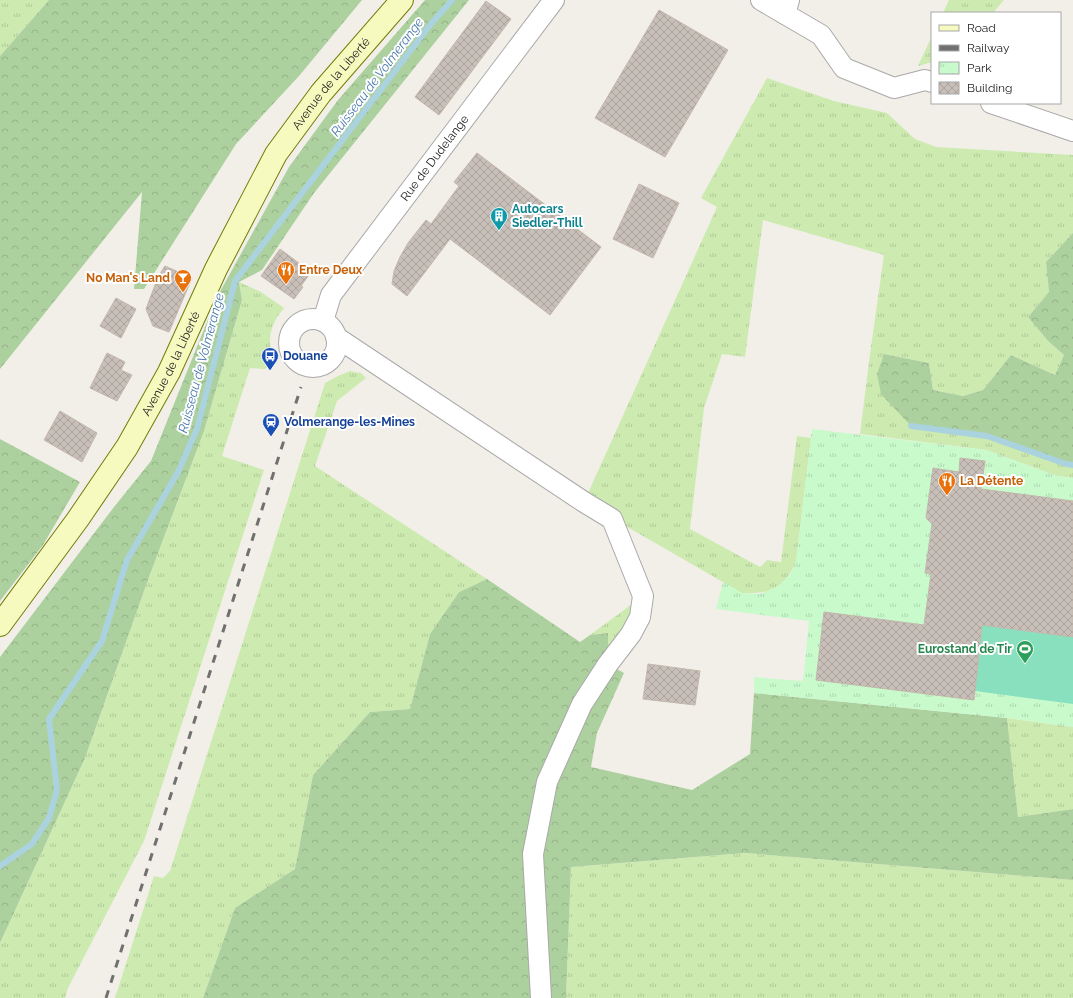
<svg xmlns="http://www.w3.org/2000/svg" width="1073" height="998" viewBox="0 0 1073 998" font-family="Raleway,sans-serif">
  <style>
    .grass { fill: url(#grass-tufts) }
    .forest { fill: url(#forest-crowns) }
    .park { fill: url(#park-tufts) }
    .pitch { fill: #88e0be }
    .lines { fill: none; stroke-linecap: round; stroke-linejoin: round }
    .stream { stroke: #aad3df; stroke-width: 6 }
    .building { fill: url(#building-cross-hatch); stroke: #c4b6ab }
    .minor-casing { stroke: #a9a9a9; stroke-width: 22 }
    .secondary-casing { stroke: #707d05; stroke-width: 24 }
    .minor { stroke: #fff; stroke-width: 20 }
    .secondary { stroke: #f7fabf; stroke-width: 22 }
    .rail { stroke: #707070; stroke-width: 3; stroke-dasharray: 8 8; stroke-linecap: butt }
    .labels { text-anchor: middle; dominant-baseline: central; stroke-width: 4; stroke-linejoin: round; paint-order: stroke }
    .street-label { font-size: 12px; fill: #222; stroke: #fff }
    .culture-label { font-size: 12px; font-weight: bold; fill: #0d838f; stroke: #fff; text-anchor: start }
    .food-label { font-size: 12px; font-weight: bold; fill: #c56008; stroke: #fff; text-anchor: start }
    .transit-label { font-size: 12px; font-weight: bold; fill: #164399; stroke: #fff; text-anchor: start }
    .leisure-label { font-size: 12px; font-weight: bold; fill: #27864d; stroke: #fff; text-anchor: end }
    .water-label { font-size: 13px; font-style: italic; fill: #4a7aab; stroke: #fff }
  </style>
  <defs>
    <pattern id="grass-tufts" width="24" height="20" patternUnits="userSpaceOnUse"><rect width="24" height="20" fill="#cdebb0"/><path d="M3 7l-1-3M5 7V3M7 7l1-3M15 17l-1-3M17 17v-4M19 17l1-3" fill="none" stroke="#b0c997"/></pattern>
    <pattern id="forest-crowns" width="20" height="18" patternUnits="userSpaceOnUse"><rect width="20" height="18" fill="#add19e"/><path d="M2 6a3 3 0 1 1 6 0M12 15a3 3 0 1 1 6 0" fill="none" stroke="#95b388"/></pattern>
    <pattern id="park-tufts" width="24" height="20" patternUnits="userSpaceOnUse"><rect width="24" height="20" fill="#c8facc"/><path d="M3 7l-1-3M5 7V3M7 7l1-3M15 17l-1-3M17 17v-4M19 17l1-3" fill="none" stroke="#acd6af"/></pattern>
    <pattern id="building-cross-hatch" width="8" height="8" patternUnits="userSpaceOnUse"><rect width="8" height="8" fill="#c7bfb8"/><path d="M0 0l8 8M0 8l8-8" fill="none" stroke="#aba49e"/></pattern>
  </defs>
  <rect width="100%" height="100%" fill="#f2efe9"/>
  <path class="grass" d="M 0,0 L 49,0 L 0,56 Z
    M 949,0 L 1004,0 L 993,13 L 943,13 Z
    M 932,36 L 932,62 L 918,66 Z
    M 767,78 L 834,101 L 887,113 L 915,139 L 936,147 L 1073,155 L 1073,233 L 1046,262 L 1049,292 L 1028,317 L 1048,341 L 1064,355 L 1055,375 L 1011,355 L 983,390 L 963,396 L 933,390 L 929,363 L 884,354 L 911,426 L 987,436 L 1066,464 L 1073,465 L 1073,478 L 1057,476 L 986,450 L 860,434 L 870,354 L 884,255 L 763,220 L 745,357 L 722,354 L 704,408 L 690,529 L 760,567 L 767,560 L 781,562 L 797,436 L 811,438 L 796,562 C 783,589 771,594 742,593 L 584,502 L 717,207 L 701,198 Z
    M 239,282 L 261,292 L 284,308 C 268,327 268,340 273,363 L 265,369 L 250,368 L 222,456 L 264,470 L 144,841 L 68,988 L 65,998 L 0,998 L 0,943 L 85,758 L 149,577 L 204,431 L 242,300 Z
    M 350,371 L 361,373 L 366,378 L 337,401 L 315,466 L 487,579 L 459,592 L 430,634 L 410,709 L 370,712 L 313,775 L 295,869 L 235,908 L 203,998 L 115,998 L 154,876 L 163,878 L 170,871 L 325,383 L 338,376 Z
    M 643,596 L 608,664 L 608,633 L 590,635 Z
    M 1007,718 L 1073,727 L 1073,809 L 1018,817 Z
    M 745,853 L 1073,880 L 1073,998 L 566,998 L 571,867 Z"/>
  <path class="forest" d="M 49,0 L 362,0 L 299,76 L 236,144 L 144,289 L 134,289 L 142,192 L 0,369 L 0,56 Z
    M 425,0 L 469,0 L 314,193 L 262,270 L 239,282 L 242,300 L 204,431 L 149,577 L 85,758 L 0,943 L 0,657 L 114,507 L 151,461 L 217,297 L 289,167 L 338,100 Z
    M 1073,233 L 1073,465 L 1066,464 L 987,436 L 911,426 L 881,394 L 877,374 L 884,354 L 929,363 L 933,390 L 963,396 L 983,390 L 1011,355 L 1055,375 L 1064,355 L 1048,341 L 1028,317 L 1049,292 L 1046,262 Z
    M 0,439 L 80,482 L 43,545 L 0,601 Z
    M 487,579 L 580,642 L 590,635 L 608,633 L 608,664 L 624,673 L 597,733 L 591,767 L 692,790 L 750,754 L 754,693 L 1007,718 L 1018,817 L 1073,809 L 1073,880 L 745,853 L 571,867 L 566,998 L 203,998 L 235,908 L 295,869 L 313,775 L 370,712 L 410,709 L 430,634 L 459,592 Z"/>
  <path class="park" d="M 812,429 L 986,450 L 1057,476 L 1073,478 L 1073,727 L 1007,718 L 754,693 L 754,677 L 803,681 L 809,621 L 716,609 L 723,582 L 742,593 L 760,594 L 777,587 L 789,576 L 796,562 Z"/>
  <path class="pitch" d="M 982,625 L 1073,637 L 1073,704 L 975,691 Z"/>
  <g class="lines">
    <path class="stream" d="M 911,426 L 987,436 L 1066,464 L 1073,465
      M 0,866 L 32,844 L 49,818 L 57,790 L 49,719 L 102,641 L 127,560 L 178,472 L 197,429 L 235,281 L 430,25 L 452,0"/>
  </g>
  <path class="building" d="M 486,1 L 511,19 L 439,115 L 415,97 Z
    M 659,10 L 728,50 L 665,157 L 595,118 Z
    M 477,153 L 601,247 L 550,315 L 450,239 L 407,296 L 392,284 L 394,271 L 400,257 L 408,243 L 426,220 L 431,224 L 459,186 L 454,182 Z
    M 639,184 L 679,203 L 653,258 L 613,239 Z
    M 280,249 L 311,272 L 301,286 L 303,287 L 294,299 L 261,276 Z
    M 165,266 L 192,278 L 169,332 L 153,326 L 146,309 L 158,277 Z
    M 116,298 L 136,309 L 121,338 L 100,326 Z
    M 107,353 L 125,362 L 121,370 L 132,375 L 117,401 L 90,388 Z
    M 60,411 L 97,433 L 82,462 L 44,440 Z
    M 960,458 L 985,461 L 981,489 L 1073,501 L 1073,637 L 982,625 L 974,700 L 816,680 L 824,612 L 924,625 L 931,574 L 925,573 L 932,524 L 926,518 L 933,468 L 959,472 Z
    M 648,664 L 700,671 L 695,705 L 643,699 Z"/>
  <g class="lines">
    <defs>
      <g id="minor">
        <path d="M 761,0 L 785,14 L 789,0"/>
        <path d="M 785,14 L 821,35 L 844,68 L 894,88 L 925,80 L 932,82"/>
        <path d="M 991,103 L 1073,131"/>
        <circle cx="313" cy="343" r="24"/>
        <path id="s1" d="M 323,321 L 331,295 L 554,0"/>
        <path d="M 336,337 L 584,502 L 612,519 L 643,596 L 640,617 L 631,634 L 608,664 L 582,704 L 547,782 L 533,854 L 541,998"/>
      </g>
      <g id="secondary">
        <path id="s2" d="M 0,625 L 78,519 L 127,447 L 169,372 L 216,269 L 276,154 L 321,93 L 402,0"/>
      </g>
    </defs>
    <use href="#minor" class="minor-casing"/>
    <use href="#secondary" class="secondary-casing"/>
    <use href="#minor" class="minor"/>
    <use href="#secondary" class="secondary"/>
    <path class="rail" d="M 106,998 L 301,387"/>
  </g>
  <defs>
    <symbol id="building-pin" viewBox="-11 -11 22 30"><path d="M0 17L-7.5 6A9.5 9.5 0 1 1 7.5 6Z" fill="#0f9aa8" stroke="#fff"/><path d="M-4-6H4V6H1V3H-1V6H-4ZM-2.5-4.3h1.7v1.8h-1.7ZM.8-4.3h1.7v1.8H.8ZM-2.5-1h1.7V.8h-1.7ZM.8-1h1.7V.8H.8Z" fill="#fff"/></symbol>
    <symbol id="restaurant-pin" viewBox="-11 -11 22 30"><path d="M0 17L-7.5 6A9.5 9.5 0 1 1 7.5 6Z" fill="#e8710a" stroke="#fff"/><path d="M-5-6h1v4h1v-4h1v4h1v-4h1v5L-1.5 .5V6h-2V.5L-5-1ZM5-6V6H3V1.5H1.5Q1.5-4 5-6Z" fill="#fff"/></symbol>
    <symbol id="bar-pin" viewBox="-11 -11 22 30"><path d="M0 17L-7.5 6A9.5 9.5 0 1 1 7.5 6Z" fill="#e8710a" stroke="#fff"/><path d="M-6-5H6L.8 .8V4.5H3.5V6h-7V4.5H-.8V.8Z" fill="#fff"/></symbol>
    <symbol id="bus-pin" viewBox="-11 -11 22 30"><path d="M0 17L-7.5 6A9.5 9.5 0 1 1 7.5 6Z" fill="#1a4fb4" stroke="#fff"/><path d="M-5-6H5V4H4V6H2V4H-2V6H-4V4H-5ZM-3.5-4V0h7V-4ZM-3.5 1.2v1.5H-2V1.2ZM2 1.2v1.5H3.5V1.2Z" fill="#fff"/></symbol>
    <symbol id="station-pin" viewBox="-11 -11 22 30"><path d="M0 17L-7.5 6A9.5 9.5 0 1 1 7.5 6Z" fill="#1a4fb4" stroke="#fff"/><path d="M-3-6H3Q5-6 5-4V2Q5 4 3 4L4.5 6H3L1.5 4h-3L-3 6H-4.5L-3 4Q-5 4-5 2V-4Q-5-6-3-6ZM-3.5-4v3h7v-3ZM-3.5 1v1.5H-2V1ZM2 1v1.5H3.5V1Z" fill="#fff"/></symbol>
    <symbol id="stadium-pin" viewBox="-11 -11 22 30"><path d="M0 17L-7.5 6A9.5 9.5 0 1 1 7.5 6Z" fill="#2e9e5b" stroke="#fff"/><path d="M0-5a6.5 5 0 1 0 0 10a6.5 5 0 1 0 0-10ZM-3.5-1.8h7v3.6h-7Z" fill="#fff"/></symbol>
  </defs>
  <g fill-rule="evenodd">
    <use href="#building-pin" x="489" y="206" width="20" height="27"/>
    <use href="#restaurant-pin" x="276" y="260" width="20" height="27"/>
    <use href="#bar-pin" x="173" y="268" width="20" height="27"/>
    <use href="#bus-pin" x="260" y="346" width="20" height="27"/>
    <use href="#station-pin" x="261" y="412" width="20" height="27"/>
    <use href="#restaurant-pin" x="937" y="471" width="20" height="27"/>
    <use href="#stadium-pin" x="1015" y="639" width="20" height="27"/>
  </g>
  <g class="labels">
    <g class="street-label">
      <text stroke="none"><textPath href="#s2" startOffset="637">Avenue de la Liberté</textPath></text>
      <text stroke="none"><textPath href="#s1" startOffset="199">Rue de Dudelange</textPath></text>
      <text stroke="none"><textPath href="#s2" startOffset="313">Avenue de la Liberté</textPath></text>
    </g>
    <g class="culture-label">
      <text x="512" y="209">Autocars<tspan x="512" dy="14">Siedler-Thill</tspan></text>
    </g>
    <g class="food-label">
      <text x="299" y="270">Entre Deux</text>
      <text x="170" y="278" text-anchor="end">No Man's Land</text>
      <text x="960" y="481">La Détente</text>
    </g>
    <g class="transit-label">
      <text x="283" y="356">Douane</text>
      <text x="284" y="422">Volmerange-les-Mines</text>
    </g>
    <g class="leisure-label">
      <text x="1012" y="649">Eurostand de Tir</text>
    </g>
    <g class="water-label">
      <text transform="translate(377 77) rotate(-53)">Ruisseau de Volmerange</text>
      <text transform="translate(201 363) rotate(-75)">Ruisseau de Volmerange</text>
    </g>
  </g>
  <rect x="931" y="12" width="130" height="92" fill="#ffffff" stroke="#a7a7a7"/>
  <rect x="939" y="25" width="20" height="6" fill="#f7fabf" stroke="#a7a7a7"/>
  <text x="967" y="32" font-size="12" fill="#222222">Road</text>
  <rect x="939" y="45" width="20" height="6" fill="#707070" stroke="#a7a7a7"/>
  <text x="967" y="52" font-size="12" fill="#222222">Railway</text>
  <rect x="939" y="62" width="20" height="12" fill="url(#park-tufts)" stroke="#a7a7a7"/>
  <text x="967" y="72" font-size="12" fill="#222222">Park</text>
  <rect x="939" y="82" width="20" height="12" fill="url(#building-cross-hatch)" stroke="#a7a7a7"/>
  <text x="967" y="92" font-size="12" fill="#222222">Building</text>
</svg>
